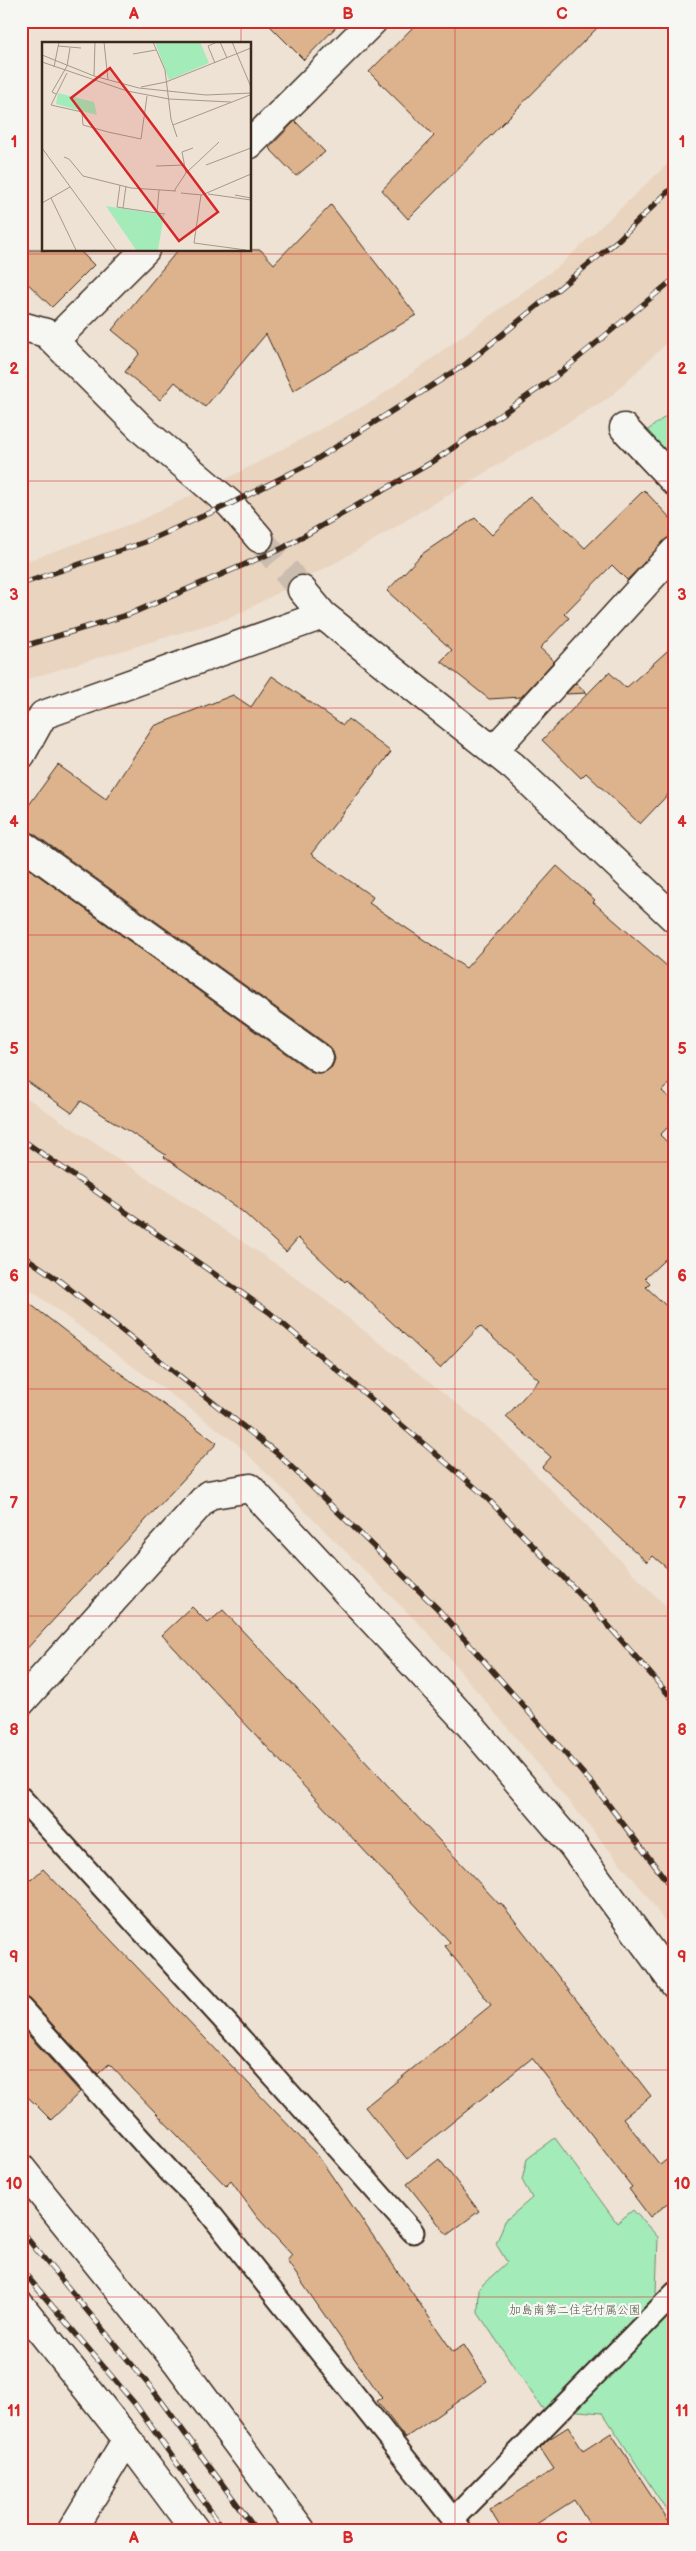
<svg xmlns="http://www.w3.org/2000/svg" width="696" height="2551" viewBox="0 0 696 2551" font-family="'Balsamiq Sans','Klee One',sans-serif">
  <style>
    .built { fill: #e9d4bf }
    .green { fill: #a3ebb9; stroke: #6f8a6c }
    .building { fill: #ddb38d; stroke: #3b2a1e }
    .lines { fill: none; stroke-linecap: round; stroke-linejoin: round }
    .minor-tunnel { stroke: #cabdb0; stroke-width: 28; stroke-dasharray: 28 14; stroke-linecap: butt }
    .service-casing { stroke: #3b2a1e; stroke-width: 25 }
    .minor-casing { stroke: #3b2a1e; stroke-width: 31 }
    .service { stroke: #f6f6f2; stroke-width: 21 }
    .minor { stroke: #f6f6f2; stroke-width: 28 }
    .rail-casing { stroke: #3b2a1e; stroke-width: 5.5 }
    .rail { stroke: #f6f6f2; stroke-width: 4; stroke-dasharray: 11; stroke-linecap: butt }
    .grid { fill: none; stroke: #d62828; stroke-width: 1; stroke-opacity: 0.55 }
    .labels { text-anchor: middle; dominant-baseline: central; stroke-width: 4.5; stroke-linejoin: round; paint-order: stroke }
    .park-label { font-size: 12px; fill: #555a45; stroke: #f6f6f2 }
    .inset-road { fill: none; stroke: #a6988b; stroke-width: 1 }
    .view { fill: #d62828; fill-opacity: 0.15; stroke: #d62828; stroke-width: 2.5 }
    .inset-edge { fill: none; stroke: #3b2a1e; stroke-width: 2.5 }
    .neatline { fill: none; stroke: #d62828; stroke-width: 2 }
    .grid-label { font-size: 16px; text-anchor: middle; font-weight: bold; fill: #d62828 }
  </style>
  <rect width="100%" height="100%" fill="#eee2d4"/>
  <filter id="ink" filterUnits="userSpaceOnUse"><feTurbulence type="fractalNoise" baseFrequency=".02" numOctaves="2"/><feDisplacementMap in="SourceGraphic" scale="10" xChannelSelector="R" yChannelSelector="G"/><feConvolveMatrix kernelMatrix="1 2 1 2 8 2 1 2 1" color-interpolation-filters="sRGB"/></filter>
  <g filter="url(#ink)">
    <path class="built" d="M 675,157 L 675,335 L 610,397 L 339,561 L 230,618 L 21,681 L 21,563 L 134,523 L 230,477 L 375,400 L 560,265 Z
      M 21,1094 L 297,1278 L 497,1435 L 675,1616 L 675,1936 L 645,1893 L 431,1636 L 236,1443 L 21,1283 Z"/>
    <path class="green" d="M 675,409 L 675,465 L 644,433 Z
      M 555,2138 L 617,2223 L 633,2210 L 658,2237 L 656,2293 L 675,2316 L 675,2523 L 603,2413 L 542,2408 L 478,2313 L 479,2288 L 507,2262 L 496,2244 L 505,2221 L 532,2198 L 522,2180 L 527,2159 Z"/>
    <path class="building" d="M 265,21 L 342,21 L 304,60 Z
      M 419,21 L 604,21 L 408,219 L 382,190 L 434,136 L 369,72 Z
      M 295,121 L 325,152 L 296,176 L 269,148 Z
      M 331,205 L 416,315 L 293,391 L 266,334 L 205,407 L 175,382 L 160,400 L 125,372 L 140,353 L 112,330 L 178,250 L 261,250 L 274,264 Z
      M 21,250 L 79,250 L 94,265 L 52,307 L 21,277 Z
      M 644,490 L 672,520 L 669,537 L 627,580 L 612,565 L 564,614 L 569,618 L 540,648 L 554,661 L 521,697 L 489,699 L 441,661 L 452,650 L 387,591 L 422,554 L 475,518 L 492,535 L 530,496 L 585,548 Z
      M 675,644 L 675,787 L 640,824 L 586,773 L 581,778 L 542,740 L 609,672 L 626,688 Z
      M 272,676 L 343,725 L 348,719 L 391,752 L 311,854 L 373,897 L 369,903 L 466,968 L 557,866 L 595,900 L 593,902 L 675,973 L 675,1077 L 662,1091 L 675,1103 L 675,1120 L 660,1135 L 675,1150 L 675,1250 L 645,1278 L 650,1283 L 646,1287 L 675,1314 L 675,1575 L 653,1556 L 647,1562 L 542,1467 L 551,1457 L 506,1417 L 539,1380 L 480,1326 L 440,1368 L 347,1280 L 345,1282 L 298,1238 L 286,1252 L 243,1212 L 164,1157 L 166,1155 L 81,1101 L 72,1113 L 21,1077 L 21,863 L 310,1071 L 317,1073 L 325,1072 L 332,1067 L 335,1059 L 333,1052 L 328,1045 L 30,831 L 21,829 L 21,816 L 58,765 L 106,799 L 154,726 L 233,695 L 251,707 Z
      M 576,683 L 587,693 L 566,694 Z
      M 21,1297 L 113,1368 L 217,1443 L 21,1655 Z
      M 192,1607 L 208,1623 L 223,1610 L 499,1904 L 501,1903 L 651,2096 L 623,2118 L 660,2165 L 675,2153 L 675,2198 L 650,2217 L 629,2189 L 632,2187 L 532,2058 L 407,2159 L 365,2107 L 491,2005 L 445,1946 L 450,1942 L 162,1635 Z
      M 43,1869 L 318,2156 L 453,2352 L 464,2345 L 487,2381 L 405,2438 L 377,2401 L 382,2398 L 287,2261 L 292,2255 L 257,2217 L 231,2181 L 226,2186 L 109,2064 L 98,2074 L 30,2000 L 21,1996 L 21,1889 Z
      M 21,2027 L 80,2092 L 51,2120 L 21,2090 Z
      M 439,2159 L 479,2211 L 447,2235 L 407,2184 Z
      M 568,2427 L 583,2451 L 611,2433 L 674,2530 L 593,2530 L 574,2500 L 527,2530 L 502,2530 L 490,2510 L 554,2469 L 540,2448 L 549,2439 Z"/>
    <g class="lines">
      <path class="minor-tunnel" d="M 259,538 L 302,590"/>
      <defs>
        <path id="service" d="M 21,1798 L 232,2029 L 413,2232
          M 21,2008 L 170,2172 L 201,2202 L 453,2519
          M 460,2530 L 453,2519 L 675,2293"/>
        <path id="minor" d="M 250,144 L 373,21
          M 21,326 L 46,333 L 145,432 L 230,504 L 259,538
          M 54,341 L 145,250
          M 624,428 L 675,482
          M 302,590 L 323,615 L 514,767 L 675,919
          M 493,751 L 675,551
          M 21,755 L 43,715 L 323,615
          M 21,844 L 319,1058
          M 21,1702 L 208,1495 L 250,1488 L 469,1724 L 573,1846 L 675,1985
          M 21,2168 L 177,2362 L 301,2530
          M 21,2306 L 127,2439 L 195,2530
          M 72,2530 L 127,2439"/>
      </defs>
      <use href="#service" class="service-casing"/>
      <use href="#minor" class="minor-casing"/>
      <use href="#service" class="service"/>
      <use href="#minor" class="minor"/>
      <defs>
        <path id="rail" d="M 21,584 L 145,542 L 230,504 L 309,464 L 466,364 L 617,241 L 675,185
          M 21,647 L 130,614 L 283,548 L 434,461 L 555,377 L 675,278
          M 21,1139 L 269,1312 L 484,1495 L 594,1609 L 675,1702
          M 21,1254 L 57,1279 L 278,1454 L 437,1608 L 595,1787 L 675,1892
          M 21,2231 L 153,2390 L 256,2530
          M 21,2269 L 135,2404 L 224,2530"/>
      </defs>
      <use href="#rail" class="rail-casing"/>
      <use href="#rail" class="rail"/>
    </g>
  </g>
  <path class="grid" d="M 241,21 L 241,44M 455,21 L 455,2530M 241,250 L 241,2530M 21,254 L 675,254M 21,481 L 675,481M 21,708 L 675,708M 21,935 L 675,935M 21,1162 L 675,1162M 21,1389 L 675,1389M 21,1616 L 675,1616M 21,1843 L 675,1843M 21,2070 L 675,2070M 21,2297 L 675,2297"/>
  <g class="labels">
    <g class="park-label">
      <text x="575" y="2310">加島南第二住宅付属公園</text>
    </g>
  </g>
  <g transform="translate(42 42)">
    <rect width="209" height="209" fill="#eee2d4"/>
    <path d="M 113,0 L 158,0 L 167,21 L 127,38 ZM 16,51 L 52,60 L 55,73 L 14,62 ZM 64,164 L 122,173 L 116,208 L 94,208 Z" fill="#a3ebb9"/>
    <path class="inset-road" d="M 62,0 L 66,38M 111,0 L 123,28 L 129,77 L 135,95M 178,0 L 185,16M 190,0 L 209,45M 16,4 L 39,6M 91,12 L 114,8M 0,13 L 52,34 L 97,46 L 164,53 L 209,51M 0,20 L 85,49 L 127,57 L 189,60M 173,21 L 166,4 L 175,0M 12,25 L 17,0M 25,31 L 9,63 L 40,70 L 41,83 L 66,90 L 99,97 L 105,54M 52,34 L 53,0M 99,45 L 124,40 L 209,6M 14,52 L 10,50 L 25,24 L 28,6M 131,83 L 208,53M 0,106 L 74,208M 22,115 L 27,117 L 41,134 L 89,146 L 134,149M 164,123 L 209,106M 114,124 L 142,123M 144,131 L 177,100M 78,143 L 75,165 L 81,166 L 84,144M 117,148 L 115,171 L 123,172M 132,149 L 144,131 L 140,110 L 151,106M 139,151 L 160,153 L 209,132M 166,152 L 209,158M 159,153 L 152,201 L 204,208M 193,153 L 209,156M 9,156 L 34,208M 0,161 L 28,145M 81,166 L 115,171"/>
    <path class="view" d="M 68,26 L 176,170 L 137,199 L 29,56 Z"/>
    <rect width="209" height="209" class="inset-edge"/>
  </g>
  <rect width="696" height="2551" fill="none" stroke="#f6f6f2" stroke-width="55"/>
  <rect x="28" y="28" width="640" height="2496" class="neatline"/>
  <g class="grid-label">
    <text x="134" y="19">A</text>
    <text x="348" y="19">B</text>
    <text x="562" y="19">C</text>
    <text x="14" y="147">1</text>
    <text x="682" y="147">1</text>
    <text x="14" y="374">2</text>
    <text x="682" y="374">2</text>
    <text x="14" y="600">3</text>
    <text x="682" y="600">3</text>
    <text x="14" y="827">4</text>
    <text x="682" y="827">4</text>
    <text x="14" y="1054">5</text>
    <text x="682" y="1054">5</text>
    <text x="14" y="1281">6</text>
    <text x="682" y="1281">6</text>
    <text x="14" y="1508">7</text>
    <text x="682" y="1508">7</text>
    <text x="14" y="1735">8</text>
    <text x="682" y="1735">8</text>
    <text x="14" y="1962">9</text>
    <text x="682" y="1962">9</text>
    <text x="14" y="2189">10</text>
    <text x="682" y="2189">10</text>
    <text x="14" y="2416">11</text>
    <text x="682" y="2416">11</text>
    <text x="134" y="2543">A</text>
    <text x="348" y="2543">B</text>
    <text x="562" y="2543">C</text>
  </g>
</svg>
